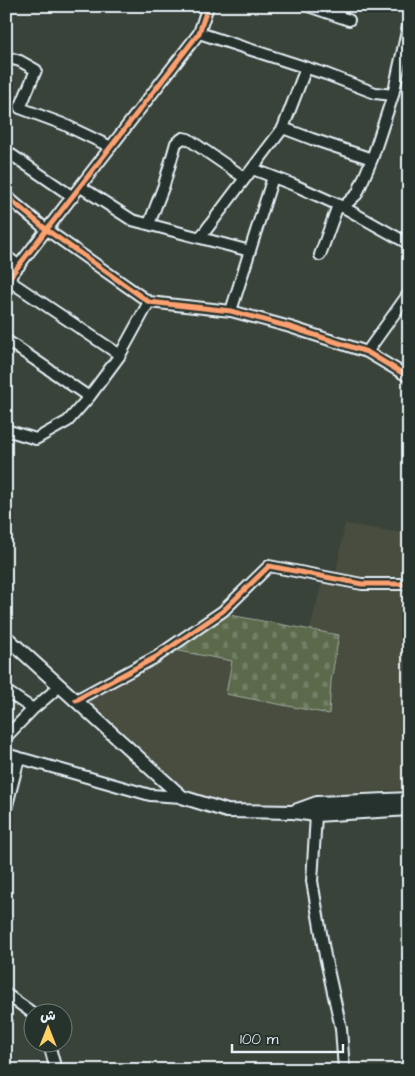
<svg xmlns="http://www.w3.org/2000/svg" width="415" height="1076" viewBox="0 0 415 1076" font-family="'Architects Daughter','Playpen Sans Arabic',sans-serif">
  <style>
    .built { fill: #484e41 }
    .cemetery { fill: url(#cemetery-stones); stroke: #a2aea2 }
    .lines { fill: none; stroke-linecap: round; stroke-linejoin: round }
    .minor-casing { stroke: #e8f1f8; stroke-width: 14 }
    .major-casing { stroke: #e8f1f8; stroke-width: 16 }
    .minor { stroke: #26332d; stroke-width: 10 }
    .major { stroke: #26332d; stroke-width: 12 }
    .cycleway-casing { stroke: #26332d; stroke-width: 8 }
    .cycleway { stroke: #fca06f; stroke-width: 5 }
  </style>
  <defs>
    <pattern id="cemetery-stones" width="16" height="16" patternUnits="userSpaceOnUse" patternTransform="scale(1.25)"><rect width="16" height="16" fill="#5c6a4c"/><path d="M2 7V4a2 2 0 0 1 4 0v3zM10 15v-3a2 2 0 0 1 4 0v3z" fill="#738067"/></pattern>
  </defs>
  <rect width="100%" height="100%" fill="#3a4339"/>
  <filter id="ink" filterUnits="userSpaceOnUse"><feTurbulence type="fractalNoise" baseFrequency=".02" numOctaves="2"/><feDisplacementMap in="SourceGraphic" scale="10" xChannelSelector="R" yChannelSelector="G"/><feConvolveMatrix kernelMatrix="1 2 1 2 8 2 1 2 1" color-interpolation-filters="sRGB"/></filter>
  <g filter="url(#ink)">
    <path class="built" d="M 345,524 L 409,534 L 409,580 L 377,579 L 336,573 Z
      M 322,581 L 361,589 L 409,589 L 409,789 L 315,795 L 292,804 L 229,803 L 186,792 L 88,701 L 158,662 L 174,650 L 232,661 L 226,694 L 329,714 L 331,681 L 339,635 L 310,630 Z"/>
    <path class="cemetery" d="M 224,614 L 339,635 L 331,681 L 329,714 L 226,694 L 232,661 L 174,650 Z"/>
    <g class="lines">
      <defs>
        <path id="minor" d="M 308,6 L 349,20
          M 199,33 L 326,74 L 375,93 L 393,95
          M 6,57 L 20,61 L 36,70 L 20,108 L 63,124 L 111,147
          M 283,128 L 312,139 L 372,159
          M 6,151 L 73,197
          M 253,169 L 294,185 L 343,207 L 409,244
          M 81,187 L 132,220 L 250,251
          M 6,196 L 47,230 L 149,302 L 231,311 L 290,327 L 367,352 L 409,377
          M 343,207 L 357,194 L 372,159 L 393,95 L 409,22
          M 149,224 L 164,185 L 176,143 L 183,138 L 188,139 L 245,178
          M 200,238 L 283,128 L 306,68
          M 320,255 L 338,205
          M 6,256 L 19,266
          M 8,280 L 120,355
          M 6,282 L 199,33 L 208,6
          M 231,311 L 273,177
          M 6,340 L 89,397
          M 367,352 L 409,293
          M 6,430 L 36,439 L 68,421 L 89,397 L 120,355 L 149,302
          M 6,691 L 33,709
          M 76,700 L 156,657 L 223,611 L 269,566 L 362,584 L 409,584
          M 6,737 L 33,709 L 60,686
          M 6,754 L 150,795 L 182,797
          M 6,809 L 19,758
          M 316,815 L 312,881 L 325,956 L 341,1028 L 344,1070
          M 6,994 L 34,1014
          M 49,1044 L 56,1070"/>
        <path id="major" d="M 6,637 L 182,797 L 227,811 L 293,812 L 316,815 L 409,809
          M 295,811 L 317,803 L 409,799"/>
      </defs>
      <use href="#minor" class="minor-casing"/>
      <use href="#major" class="major-casing"/>
      <use href="#minor" class="minor"/>
      <use href="#major" class="major"/>
      <defs>
        <path id="cycleway" d="M 6,196 L 47,230 L 149,302 L 231,311 L 290,327 L 367,352 L 409,377
          M 6,282 L 199,33 L 208,6
          M 76,700 L 156,657 L 223,611 L 269,566 L 362,584 L 409,584"/>
      </defs>
      <use href="#cycleway" class="cycleway-casing"/>
      <use href="#cycleway" class="cycleway"/>
    </g>
  </g>
  <rect width="415" height="1076" fill="none" stroke="#26332d" stroke-width="25"/>
  <rect x="12" y="12" width="390" height="1051" fill="none" stroke="#e8f1f8" stroke-width="2" filter="url(#ink)"/>
  <g transform="translate(48 1028)"><circle r="24" fill="#26332d" stroke="#747f7e"/>
  <path d="M0-4L9 19L0 12L-9 19Z" fill="#ffd166"/>
  <text y="-8" font-size="14" font-weight="bold" text-anchor="middle" fill="#e8f1f8">ش</text>
  </g>
  <path d="M232 1044v8h111v-8" fill="none" stroke="#e8f1f8" stroke-width="2.5"/>
  <text x="240" y="1044" font-size="15" fill="#e8f1f8" stroke="#26332d" stroke-width="4" paint-order="stroke">100 m</text>
</svg>
